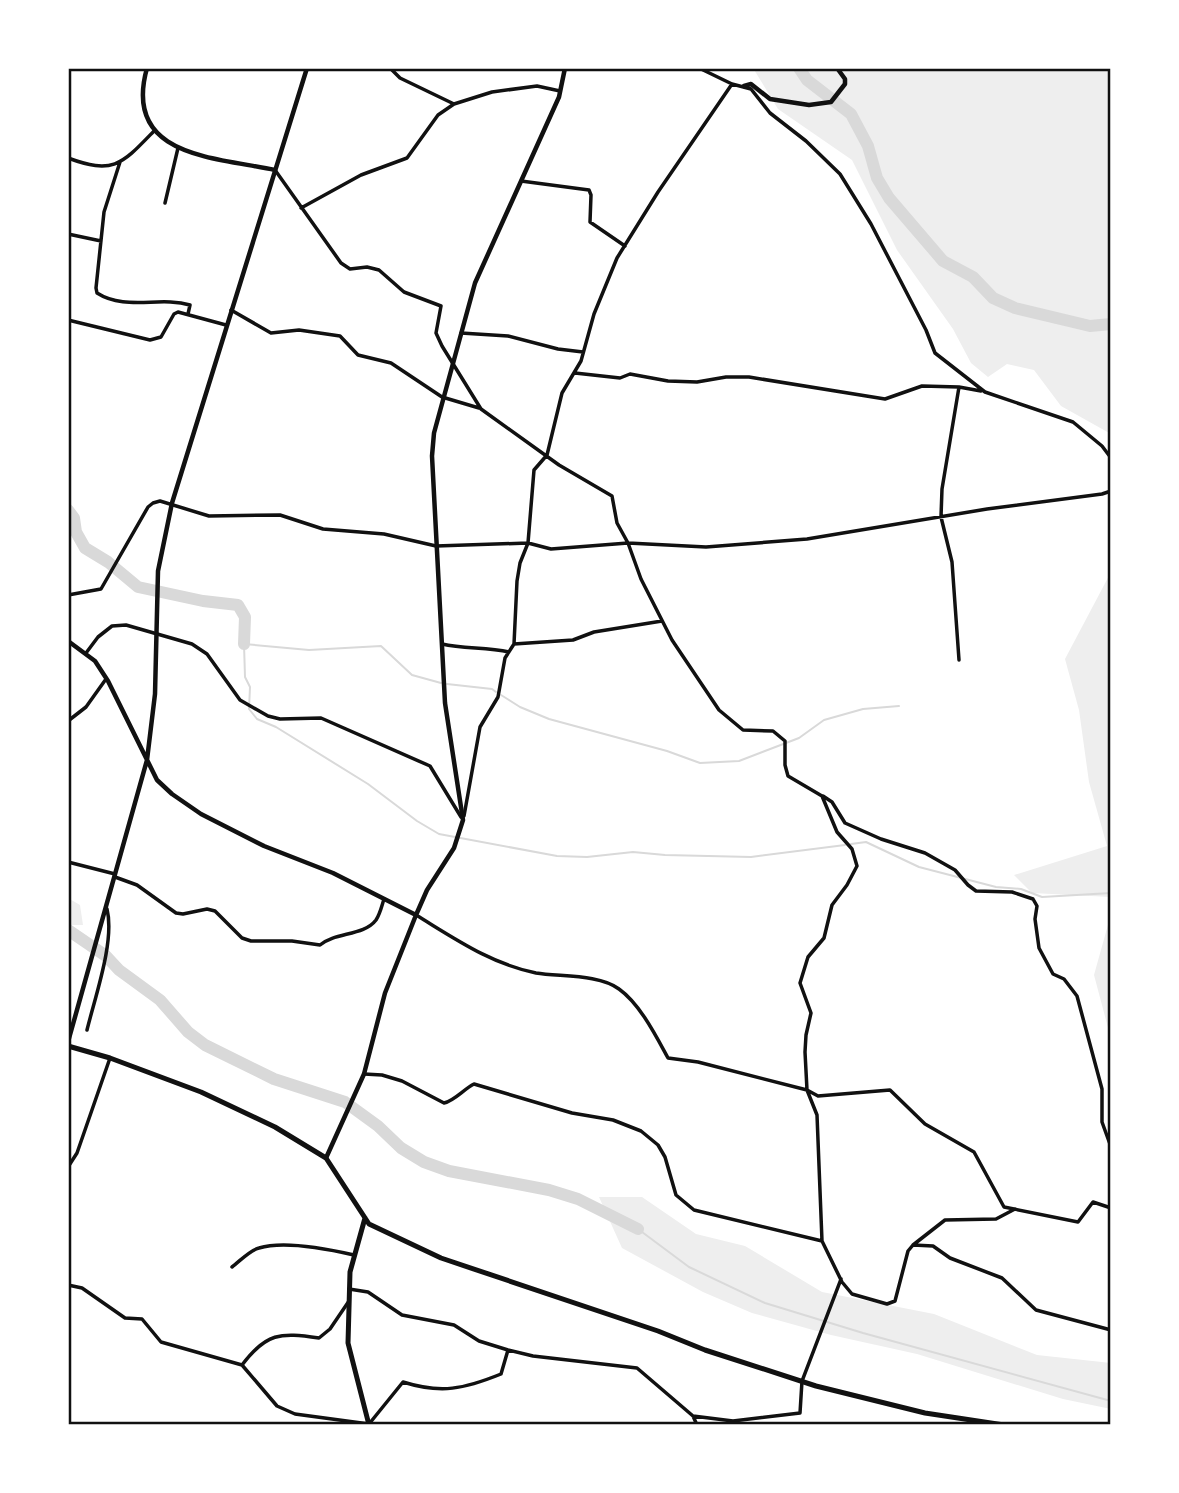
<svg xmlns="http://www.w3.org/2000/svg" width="1179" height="1493" viewBox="0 0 1179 1493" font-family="'Titillium Web',sans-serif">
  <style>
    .green { fill: #eee }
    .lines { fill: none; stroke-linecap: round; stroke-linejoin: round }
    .stream { stroke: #d9d9d9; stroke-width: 2 }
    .river { stroke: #d9d9d9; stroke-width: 12 }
    .minor { stroke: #111; stroke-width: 3.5 }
    .tertiary { stroke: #111; stroke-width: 4.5 }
    .secondary { stroke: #111; stroke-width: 5 }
    .neatline { fill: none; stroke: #111; stroke-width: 2.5 }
  </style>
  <rect width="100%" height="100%" fill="#fff"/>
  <path class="green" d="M 753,68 L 1111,68 L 1111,434 L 1061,406 L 1034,370 L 1007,364 L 988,377 L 971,363 L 953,329 L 897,250 L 852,160 L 778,109 Z
    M 1111,572 L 1111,897 L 1032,893 L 1014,875 L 1107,846 L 1089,782 L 1079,710 L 1065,659 Z
    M 68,898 L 80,905 L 83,925 L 68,925 Z
    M 1111,914 L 1111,1039 L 1094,975 Z
    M 599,1197 L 642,1197 L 696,1234 L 745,1246 L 822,1292 L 934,1314 L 1037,1355 L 1111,1363 L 1111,1409 L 1063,1399 L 917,1354 L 831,1335 L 752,1313 L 703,1292 L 622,1248 Z"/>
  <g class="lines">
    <path class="stream" d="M 441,683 L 412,675 L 381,646 L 309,650 L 244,644 L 245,677 L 250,687 L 249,709 L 257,719 L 276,727 L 368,784 L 417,821 L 439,834 L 557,856 L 587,857 L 633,852 L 665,855 L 751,857 L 845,845
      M 447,684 L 492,689 L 496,692
      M 501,695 L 520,707 L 549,719 L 667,751 L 700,763 L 739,761 L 799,738 L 824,720 L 863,709 L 899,706
      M 851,844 L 866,842 L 919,867 L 996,887 L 1021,889 L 1042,897 L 1111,893
      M 638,1229 L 689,1267 L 765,1303 L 863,1333 L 1111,1401"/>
    <path class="river" d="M 799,68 L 807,80 L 851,114 L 868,146 L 877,178 L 889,198 L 943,261 L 973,277 L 993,298 L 1015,308 L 1090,326 L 1111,324
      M 68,510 L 74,518 L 76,532 L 85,548 L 108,562 L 138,587 L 203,601 L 238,605 L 245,617 L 244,644
      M 68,930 L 106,956 L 119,970 L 160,1000 L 188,1032 L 205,1045 L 274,1079 L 345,1102 L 378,1126 L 401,1148 L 424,1162 L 449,1171 L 549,1190 L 578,1199 L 638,1229"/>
    <path class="minor" d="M 390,68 L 400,78 L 454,104
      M 699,68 L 732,84 L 751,89 L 770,113 L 806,141 L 840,174 L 871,224 L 926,330 L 935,353 L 985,392 L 1073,422 L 1102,446 L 1111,458
      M 68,158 C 114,175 122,164 154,131
      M 120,162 L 104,212 L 96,288 L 97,293 C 125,311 160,296 190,305 L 188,314
      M 275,170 L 341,263 L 350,269 L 367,267 L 379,270 L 404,292 L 441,306 L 436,333 L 442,346 L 481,409 L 559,465 L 612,496 L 617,523 L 628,543 L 641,579 L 672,640 L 719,710 L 743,730 L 773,731 L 785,741 L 785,765 L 788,776 L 822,796 L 837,832 L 852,849 L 857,866 L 847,885 L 832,905 L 824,938 L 808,957 L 800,983 L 811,1013 L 806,1035 L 805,1052 L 807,1090 L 817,1115 L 822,1241 L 842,1282 L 852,1294 L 887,1304 L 895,1301 L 908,1251 L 913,1245 L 933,1246 L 950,1258 L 1002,1278 L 1036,1310 L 1111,1330
      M 521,181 L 589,190 L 591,195 L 590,222 L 625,246
      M 165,203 L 178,148
      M 301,208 L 361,175 L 407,158 L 438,115 L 454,104 L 492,92 L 537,86 L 560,91
      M 68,234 L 101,241
      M 231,310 L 271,333 L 299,330 L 340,336 L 358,355 L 391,363 L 442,397 L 479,408
      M 68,320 L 150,340 L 161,337 L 174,314 L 178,312 L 226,325
      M 461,333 L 508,336 L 558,349 L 583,352
      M 575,373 L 620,378 L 630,374 L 668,381 L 697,382 L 726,377 L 749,377 L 885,399 L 922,386 L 959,387
      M 68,595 L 101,589 L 148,507 L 153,503 L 160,501 L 209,516 L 280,515 L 323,529 L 384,534 L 436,546 L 528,543 L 551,549 L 628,543 L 706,547 L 807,539 L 987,509 L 1102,494 L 1111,491
      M 442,644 C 464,649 486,647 509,652
      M 514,644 L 573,640 L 594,632 L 662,621
      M 86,653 L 98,637 L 112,626 L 126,625 L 192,644 L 207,654 L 240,700 L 268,716 L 280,719 L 321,718 L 430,766 L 461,817
      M 959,660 L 952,562 L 941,517 L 942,489 L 959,387 L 981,391
      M 68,721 L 86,707 L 106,679
      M 823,796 L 832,802 L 845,823 L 881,839 L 925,853 L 955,870 L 968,885 L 976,891 L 1012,892 L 1033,899 L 1037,906 L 1035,919 L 1039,948 L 1053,974 L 1064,979 L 1077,996 L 1102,1089 L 1102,1122 L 1111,1147
      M 464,816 L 480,727 L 498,697 L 505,658 L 514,644 L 517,581 L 520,563 L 528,543 L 534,470 L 547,455 L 562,393 L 581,361 L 594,314 L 617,258 L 658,192 L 732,84
      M 68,862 L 115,874
      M 115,877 L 137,885 L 176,913 L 183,914 L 207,909 L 215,911 L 242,938 L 251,941 L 292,941 L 320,945 C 335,932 364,936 376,920 C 380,914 382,905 384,899
      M 416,915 C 454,938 491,964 536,973 C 560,977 599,974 619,989 C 640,1004 656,1036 668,1058 L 698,1062 L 807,1090 L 818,1096 L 890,1090 L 925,1124 L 974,1152 L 1004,1207 L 1078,1222 L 1093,1202 L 1111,1208
      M 87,1030 C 95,997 115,941 107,909
      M 364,1074 L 382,1075 L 402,1081 L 444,1103 C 454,1101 464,1089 474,1084 L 572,1113 L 613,1120 L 641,1131 L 658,1145 L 665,1157 L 676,1195 L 694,1210 L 822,1241
      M 68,1167 L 77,1153 L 110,1058
      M 913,1245 L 945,1220 L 996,1219 L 1015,1209
      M 232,1267 C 240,1261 250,1250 259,1248 C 285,1240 328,1249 354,1255
      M 68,1285 L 82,1288 L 125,1318 L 142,1319 L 161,1342 L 242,1365 L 277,1406 L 295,1414 L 369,1424
      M 349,1289 L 368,1292 L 402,1315 L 454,1325 L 479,1341 L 508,1350 L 533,1356 L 637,1368 L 693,1416 L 697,1425
      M 242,1365 C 266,1333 280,1332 319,1338 L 330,1329 L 349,1301
      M 693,1416 L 733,1421 L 800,1413 L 802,1381 L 841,1279
      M 369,1424 L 403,1382 C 441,1394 464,1389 501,1374 L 508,1350"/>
    <path class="tertiary" d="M 147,68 C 122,157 214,157 275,170
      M 744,86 L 751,84 L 770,99 L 809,105 L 831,102 L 845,84 L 845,79 L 837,68
      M 68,641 L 95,661 L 108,681 L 157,780 L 172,794 L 201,814 L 264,846 L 333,873 L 416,915
      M 68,1042 L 147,760 L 155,694 L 158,571 L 172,503 L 307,68
      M 326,1158 L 364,1074 L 385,993 L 416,915 L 427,890 L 454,848 L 463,820 L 445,703 L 432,456 L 434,433 L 475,283 L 559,97 L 565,68"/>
    <path class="secondary" d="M 68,1046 L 110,1058 L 201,1092 L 275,1127 L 326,1158 L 369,1224 L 441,1258 L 658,1331 L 705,1350 L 816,1386 L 925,1413 L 1004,1425
      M 365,1218 L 350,1272 L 348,1343 L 369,1425"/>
  </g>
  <rect width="1179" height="1493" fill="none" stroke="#ffffff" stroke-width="140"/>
  <rect x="70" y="70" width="1039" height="1353" class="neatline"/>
</svg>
